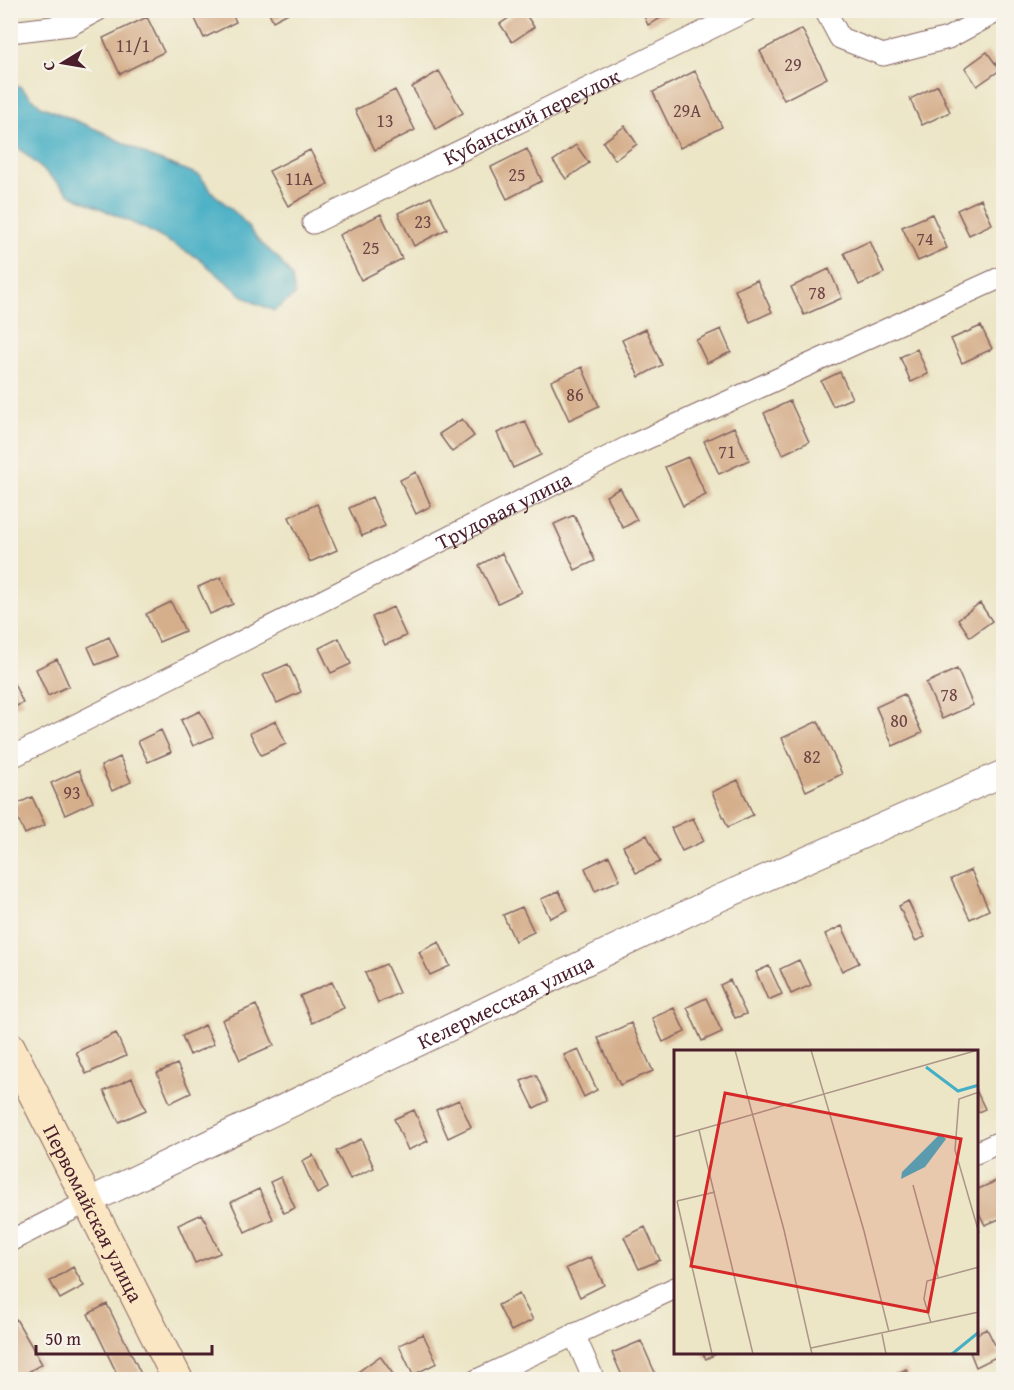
<svg xmlns="http://www.w3.org/2000/svg" width="1014" height="1390" viewBox="0 0 1014 1390" font-family="'Gentium Book Plus',serif">
  <style>
    .water { fill: #46afc5; stroke: #486778; stroke-width: 1.5 }
    .building { fill: #d5af8c }
    .lines { fill: none; stroke-linecap: round; stroke-linejoin: round }
    .minor-casing { stroke: #836461; stroke-width: 23 }
    .tertiary-casing { stroke: #836461; stroke-width: 28 }
    .secondary-casing { stroke: #836461; stroke-width: 32 }
    .minor { stroke: #fff; stroke-width: 21 }
    .tertiary { stroke: #fff; stroke-width: 26 }
    .secondary { stroke: #fbe6c4; stroke-width: 30 }
    .labels { text-anchor: middle; dominant-baseline: central; stroke-width: 4.5; stroke-linejoin: round; paint-order: stroke }
    .number-label { font-size: 18px; fill: #6d4343 }
    .street-label { font-size: 21px; fill: #4a1f2b; stroke: #f7f3e8 }
    .inset-river { fill: none; stroke: #46afc5; stroke-width: 3 }
    .inset-road { fill: none; stroke: #ab9688; stroke-width: 1.5 }
    .view { fill: #d62828; fill-opacity: 0.15; stroke: #d62828; stroke-width: 3 }
    .inset-edge { fill: none; stroke: #4a1f2b; stroke-width: 3 }
  </style>
  <rect width="100%" height="100%" fill="#f7f3e8"/>
  <filter id="ink" filterUnits="userSpaceOnUse"><feTurbulence type="fractalNoise" baseFrequency=".0167" numOctaves="2"/><feDisplacementMap in="SourceGraphic" scale="12" xChannelSelector="R" yChannelSelector="G"/><feConvolveMatrix kernelMatrix="1 2 1 2 8 2 1 2 1" color-interpolation-filters="sRGB"/></filter>
  <filter id="wash" filterUnits="userSpaceOnUse"><feTurbulence type="fractalNoise" baseFrequency=".008" numOctaves="4" result="noise"/><feDisplacementMap in="SourceGraphic" scale="24" xChannelSelector="R" yChannelSelector="G"/><feGaussianBlur stdDeviation="1.35" result="paint"/><feColorMatrix in="noise" values="0 0 0 0 0 0 0 0 0 0 0 0 0 0 0 0 0 1.4 0 .05"/><feComposite in="paint" operator="in"/></filter>
  <g filter="url(#wash)">
    <rect width="100%" height="100%" fill="#ece5c6"/>
    <path class="water" d="M 19,86 L 41,106 L 100,131 L 151,157 L 199,175 L 213,193 L 239,216 L 261,243 L 278,258 L 292,277 L 295,295 L 274,311 L 253,302 L 243,296 L 198,258 L 146,229 L 71,195 L 11,141 L 11,88 Z"/>
    <g id="blocks">
      <path class="building" d="M 191,10 L 230,10 L 236,22 L 204,38 Z
        M 268,10 L 294,10 L 273,21 Z
        M 520,10 L 523,10 L 534,27 L 512,42 L 500,24 Z
        M 641,10 L 676,10 L 648,25 Z
        M 147,17 L 164,52 L 120,74 L 103,38 Z
        M 802,29 L 827,78 L 784,100 L 760,51 Z
        M 987,52 L 1000,70 L 977,86 L 965,68 Z
        M 439,71 L 463,113 L 436,129 L 412,87 Z
        M 695,71 L 722,127 L 680,148 L 653,92 Z
        M 938,85 L 950,112 L 922,125 L 910,99 Z
        M 395,90 L 415,130 L 375,150 L 355,110 Z
        M 625,126 L 637,144 L 615,160 L 603,142 Z
        M 576,145 L 589,163 L 566,179 L 553,161 Z
        M 527,149 L 542,181 L 507,199 L 491,167 Z
        M 310,150 L 328,184 L 288,206 L 269,171 Z
        M 431,197 L 447,229 L 414,246 L 398,213 Z
        M 981,199 L 992,224 L 969,235 L 957,210 Z
        M 381,214 L 402,259 L 361,280 L 339,235 Z
        M 932,214 L 947,248 L 918,261 L 902,227 Z
        M 870,241 L 884,273 L 859,285 L 844,253 Z
        M 829,269 L 842,298 L 804,315 L 791,287 Z
        M 757,280 L 772,312 L 750,322 L 735,290 Z
        M 981,326 L 992,349 L 962,363 L 951,339 Z
        M 646,329 L 662,365 L 639,377 L 622,340 Z
        M 721,329 L 731,352 L 707,363 L 696,340 Z
        M 917,349 L 928,374 L 911,382 L 900,357 Z
        M 582,367 L 599,406 L 569,420 L 551,381 Z
        M 840,372 L 852,398 L 833,406 L 821,381 Z
        M 790,401 L 809,442 L 783,454 L 764,413 Z
        M 462,419 L 474,436 L 452,452 L 439,434 Z
        M 525,421 L 541,455 L 513,468 L 497,433 Z
        M 734,427 L 749,460 L 719,474 L 704,441 Z
        M 688,457 L 706,495 L 683,506 L 665,467 Z
        M 416,472 L 431,506 L 416,514 L 400,480 Z
        M 620,488 L 637,520 L 623,528 L 606,496 Z
        M 372,497 L 385,526 L 362,536 L 349,508 Z
        M 317,504 L 337,550 L 310,562 L 289,517 Z
        M 574,515 L 595,561 L 575,570 L 554,524 Z
        M 502,553 L 521,592 L 498,603 L 479,565 Z
        M 221,577 L 233,604 L 210,614 L 198,587 Z
        M 171,602 L 185,631 L 159,642 L 146,614 Z
        M 980,603 L 992,621 L 970,637 L 958,619 Z
        M 393,607 L 406,636 L 385,645 L 372,617 Z
        M 109,637 L 118,656 L 96,665 L 88,647 Z
        M 339,638 L 351,664 L 331,673 L 319,648 Z
        M 57,659 L 69,686 L 48,696 L 36,669 Z
        M 288,664 L 301,692 L 277,703 L 263,675 Z
        M 957,669 L 973,705 L 942,719 L 926,683 Z
        M 10,675 L 23,703 L 10,709 Z
        M 904,694 L 922,733 L 893,746 L 876,707 Z
        M 200,711 L 213,737 L 193,746 L 181,720 Z
        M 276,721 L 286,744 L 261,755 L 250,733 Z
        M 818,721 L 842,774 L 806,791 L 782,738 Z
        M 161,730 L 171,752 L 148,762 L 138,741 Z
        M 120,757 L 131,782 L 112,791 L 101,766 Z
        M 79,770 L 93,802 L 65,815 L 51,783 Z
        M 738,780 L 753,815 L 728,827 L 712,792 Z
        M 32,797 L 45,825 L 25,834 L 12,806 Z
        M 693,818 L 704,841 L 682,851 L 671,828 Z
        M 647,835 L 660,862 L 636,873 L 623,846 Z
        M 609,856 L 620,880 L 595,891 L 585,868 Z
        M 971,870 L 989,910 L 970,919 L 951,879 Z
        M 559,891 L 568,910 L 550,918 L 541,899 Z
        M 908,901 L 925,937 L 915,941 L 899,906 Z
        M 522,907 L 534,932 L 515,941 L 503,915 Z
        M 842,926 L 859,963 L 842,971 L 825,934 Z
        M 439,942 L 450,966 L 430,975 L 419,952 Z
        M 799,960 L 811,985 L 791,994 L 780,969 Z
        M 386,964 L 399,993 L 378,1003 L 365,973 Z
        M 769,966 L 782,994 L 768,1000 L 756,972 Z
        M 730,980 L 746,1014 L 735,1018 L 720,985 Z
        M 332,982 L 344,1008 L 312,1023 L 300,996 Z
        M 706,998 L 722,1032 L 702,1041 L 687,1007 Z
        M 256,1005 L 274,1045 L 240,1060 L 222,1020 Z
        M 674,1008 L 685,1032 L 663,1042 L 652,1018 Z
        M 631,1023 L 653,1071 L 620,1085 L 598,1038 Z
        M 205,1025 L 214,1044 L 190,1055 L 182,1036 Z
        M 116,1033 L 126,1056 L 86,1074 L 76,1052 Z
        M 578,1049 L 597,1090 L 584,1097 L 564,1055 Z
        M 177,1064 L 191,1093 L 170,1103 L 157,1073 Z
        M 536,1075 L 548,1101 L 534,1108 L 521,1081 Z
        M 132,1078 L 146,1110 L 119,1122 L 104,1091 Z
        M 976,1090 L 985,1109 L 976,1113 Z
        M 459,1100 L 471,1127 L 448,1138 L 436,1110 Z
        M 414,1110 L 428,1141 L 408,1150 L 394,1119 Z
        M 361,1139 L 374,1168 L 350,1179 L 336,1151 Z
        M 313,1155 L 328,1188 L 317,1194 L 302,1161 Z
        M 281,1177 L 295,1208 L 284,1213 L 270,1182 Z
        M 1003,1178 L 1004,1217 L 985,1225 L 976,1207 L 976,1190 Z
        M 259,1189 L 273,1219 L 245,1232 L 231,1202 Z
        M 202,1214 L 220,1253 L 195,1263 L 178,1225 Z
        M 645,1227 L 660,1260 L 639,1269 L 624,1237 Z
        M 591,1257 L 604,1285 L 580,1297 L 566,1268 Z
        M 73,1267 L 84,1286 L 60,1299 L 50,1281 Z
        M 519,1294 L 533,1320 L 511,1331 L 498,1305 Z
        M 107,1304 L 144,1380 L 120,1380 L 88,1314 Z
        M 16,1319 L 42,1364 L 16,1379 L 10,1369 L 10,1322 Z
        M 987,1329 L 1000,1355 L 976,1367 L 970,1352 L 976,1352 L 976,1334 Z
        M 423,1334 L 437,1363 L 413,1375 L 399,1345 Z
        M 641,1341 L 656,1375 L 648,1380 L 624,1380 L 612,1353 Z
        M 702,1352 L 720,1352 L 706,1359 Z
        M 380,1356 L 393,1374 L 385,1380 L 363,1380 L 358,1372 Z
        M 906,1369 L 911,1380 L 883,1380 Z"/>
    </g>
  </g>
  <g filter="url(#ink)">
    <use href="#blocks" fill-opacity="0" stroke="#836461" stroke-width="1.5"/>
    <g class="lines">
      <defs>
        <g id="minor">
          <path d="M 825,10 L 840,38 L 883,55 L 948,38 L 1000,10"/>
          <path d="M 10,32 L 70,25 L 98,10"/>
          <path id="s1" d="M 313,223 L 748,10"/>
          <path id="s2" d="M 10,758 L 628,447 L 1004,276"/>
          <path d="M 976,1153 L 1004,1140"/>
          <path d="M 10,1241 L 87,1202"/>
          <path d="M 574,1334 L 594,1380"/>
          <path d="M 477,1380 L 675,1288"/>
        </g>
        <g id="tertiary">
          <path id="s3" d="M 87,1202 L 713,901 L 1004,773"/>
        </g>
        <g id="secondary">
          <path id="s4" d="M 10,1047 L 178,1380"/>
        </g>
      </defs>
      <use href="#minor" class="minor-casing"/>
      <use href="#tertiary" class="tertiary-casing"/>
      <use href="#secondary" class="secondary-casing"/>
      <use href="#minor" class="minor"/>
      <use href="#tertiary" class="tertiary"/>
      <use href="#secondary" class="secondary"/>
    </g>
  </g>
  <g class="labels">
    <g class="number-label">
      <text x="133" y="45">11/1</text>
      <text x="793" y="64">29</text>
      <text x="687" y="110">29А</text>
      <text x="385" y="120">13</text>
      <text x="517" y="174">25</text>
      <text x="299" y="178">11А</text>
      <text x="423" y="221">23</text>
      <text x="925" y="238">74</text>
      <text x="371" y="247">25</text>
      <text x="817" y="292">78</text>
      <text x="575" y="394">86</text>
      <text x="727" y="451">71</text>
      <text x="949" y="694">78</text>
      <text x="899" y="720">80</text>
      <text x="812" y="756">82</text>
      <text x="72" y="792">93</text>
    </g>
    <g class="street-label">
      <text stroke="none"><textPath href="#s1" startOffset="243">Кубанский переулок</textPath></text>
      <text stroke="none"><textPath href="#s2" startOffset="552">Трудовая улица</textPath></text>
      <text stroke="none"><textPath href="#s3" startOffset="464">Келермесская улица</textPath></text>
      <text stroke="none"><textPath href="#s4" startOffset="186">Первомайская улица</textPath></text>
    </g>
  </g>
  <g transform="translate(674 1050)">
    <rect width="304" height="304" fill="#ece5c6"/>
    <path d="M 266,84 L 272,89 L 251,117 L 227,129 L 228,122 Z" fill="#46afc5"/>
    <path class="inset-river" d="M 252,17 L 284,41 L 305,35M 278,304 L 305,282"/>
    <path class="inset-road" d="M 61,0 L 110,180 L 138,304M 137,0 L 190,181 L 215,282M 305,42 L 285,49 L 281,100 L 305,183M 25,80 L 79,304M 0,87 L 304,0M 239,135 L 264,227M 3,151 L 38,304M 3,151 L 41,142M 257,273 L 250,249 L 253,231 L 305,217M 208,284 L 212,304M 137,298 L 305,262"/>
    <path class="view" d="M 51,43 L 287,89 L 254,262 L 17,216 Z"/>
    <rect width="304" height="304" class="inset-edge"/>
  </g>
  <rect width="1014" height="1390" fill="none" stroke="#f7f3e8" stroke-width="36"/>
  <g transform="translate(63 63) rotate(259)" stroke="#f7f3e8" stroke-width="4.5" paint-order="stroke">
  <path d="M0-4.5L10 22L0 15L-10 22Z" fill="#4a1f2b"/>
  <text y="-9" font-size="16" font-weight="bold" text-anchor="middle" fill="#4a1f2b">С</text>
  </g>
  <path d="M36 1345v9h176v-9" fill="none" stroke="#4a1f2b" stroke-width="3"/>
  <text x="45" y="1345" font-size="18" fill="#4a1f2b" stroke="#f7f3e8" stroke-width="4.5" paint-order="stroke">50 m</text>
</svg>
